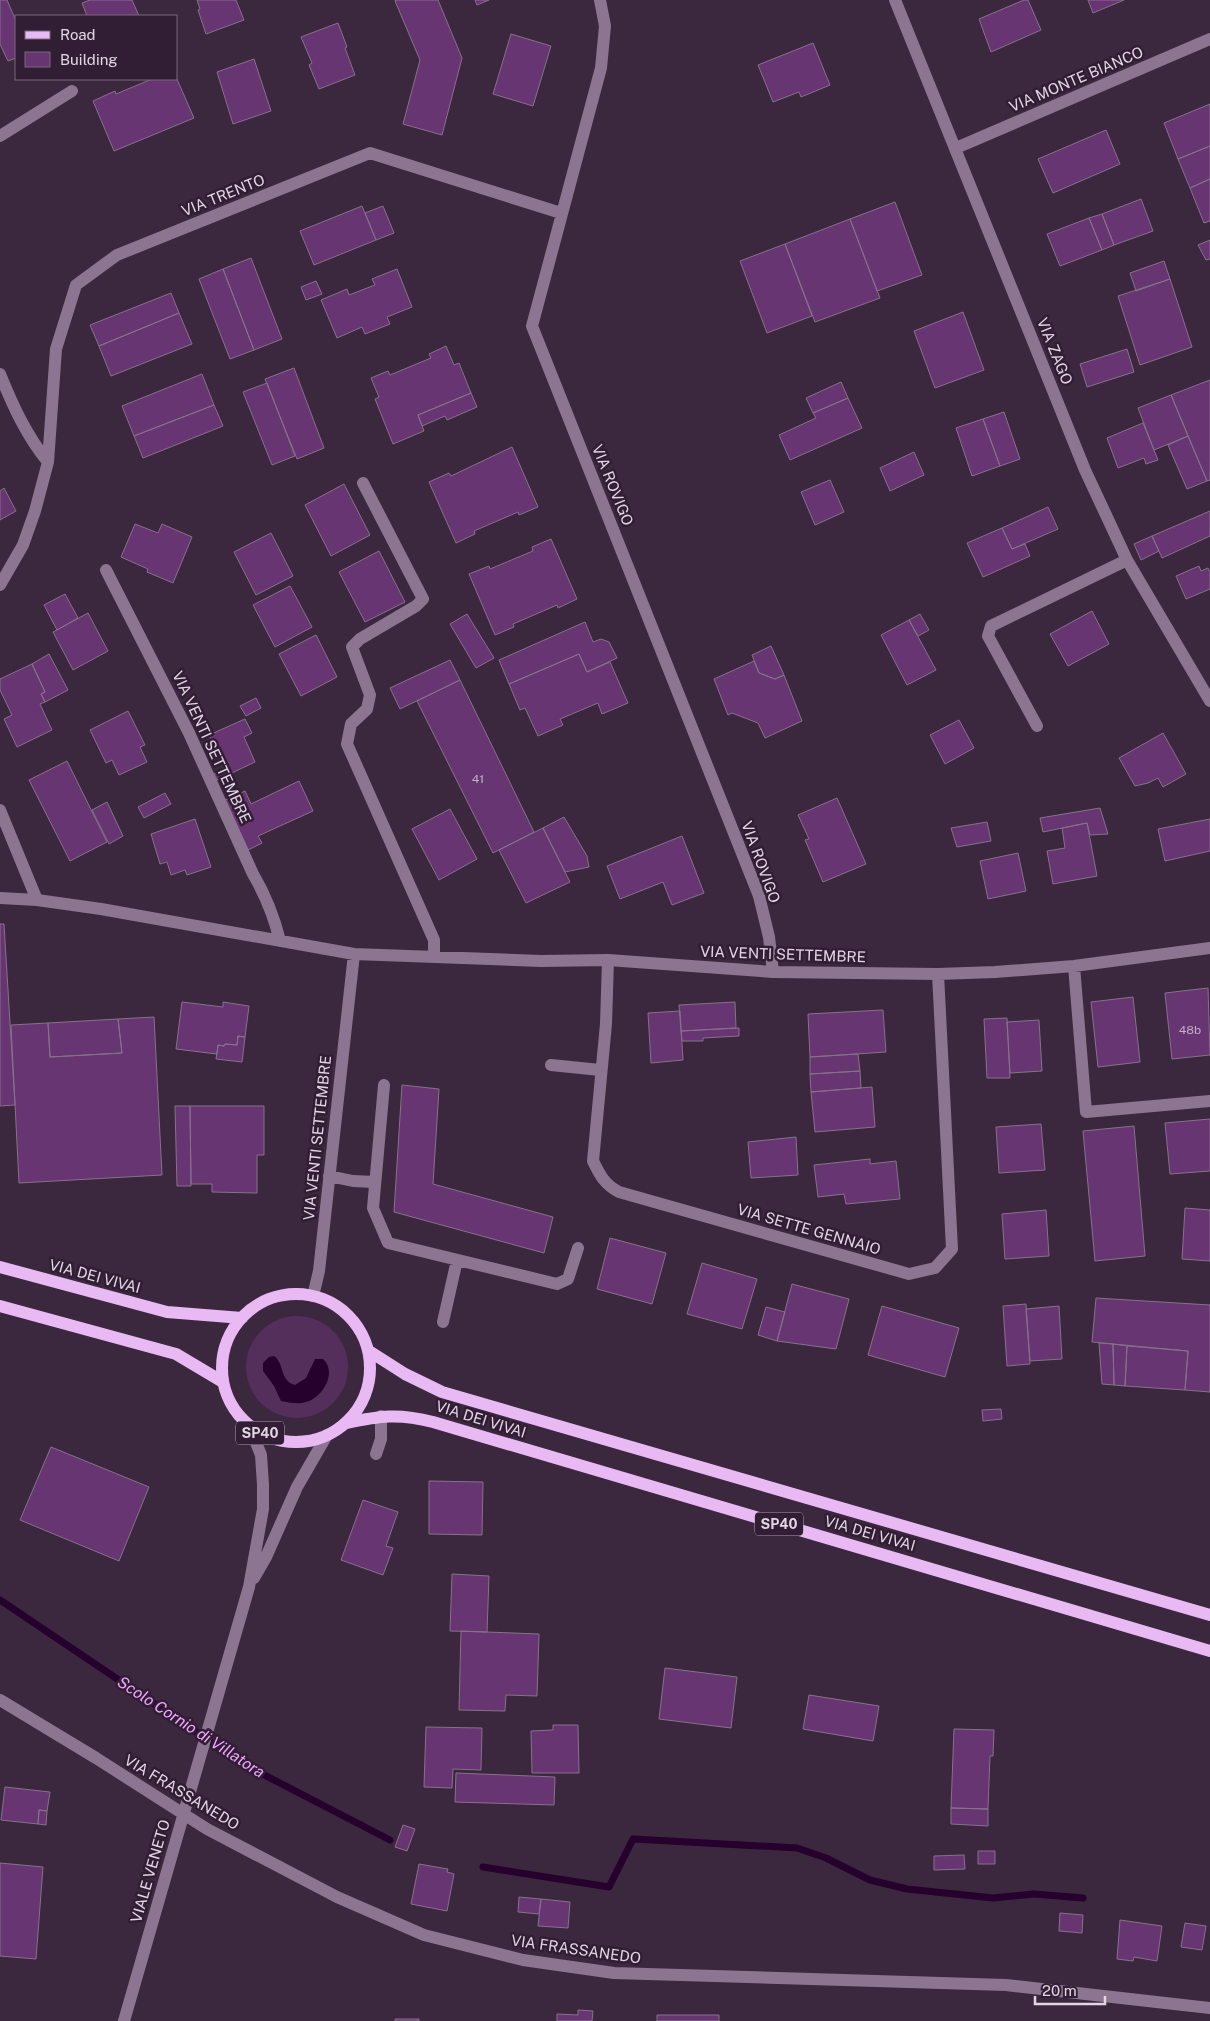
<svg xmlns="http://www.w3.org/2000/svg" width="1210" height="2021" viewBox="0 0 1210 2021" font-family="'Public Sans',sans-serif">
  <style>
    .green { fill: #542f5b }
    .water { fill: #26012d }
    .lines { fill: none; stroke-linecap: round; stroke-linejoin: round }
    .stream { stroke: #26012d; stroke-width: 7 }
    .building { fill: #673571; stroke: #87718b }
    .minor { stroke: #8c7591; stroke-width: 12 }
    .major { stroke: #e9b9f3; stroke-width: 12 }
    .labels { text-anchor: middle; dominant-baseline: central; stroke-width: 5; stroke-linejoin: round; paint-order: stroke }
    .number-label { font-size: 12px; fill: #c3aec7 }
    .shield { fill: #311e34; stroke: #ad9faf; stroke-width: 1 }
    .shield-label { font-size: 14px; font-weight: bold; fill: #e2d6e4 }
    .street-label { font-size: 15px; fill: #e2d6e4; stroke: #311e34 }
    .water-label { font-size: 16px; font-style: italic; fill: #eda5fc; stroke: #311e34 }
  </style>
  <rect width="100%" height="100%" fill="#3b283f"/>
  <path class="green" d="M246 1367a51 51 0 1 1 102 0a51 51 0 1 1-102 0Z"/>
  <path class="water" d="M 274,1356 C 285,1364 279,1380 295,1385 L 306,1378 L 315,1359 L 323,1359 C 337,1372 324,1395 309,1401 C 300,1405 290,1403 281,1401 L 274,1386 L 263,1371 L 263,1363 L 269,1357 Z"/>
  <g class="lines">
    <path class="stream" d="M 0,1600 L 245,1765 L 390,1840
      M 483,1867 L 609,1887 L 633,1839 L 797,1848 L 826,1858 L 870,1880 L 907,1889 L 993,1898 L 1034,1894 L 1083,1898"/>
  </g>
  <path class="building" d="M 0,0 L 7,0 L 16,21 L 16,58 L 8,61 L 0,44 Z
    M 90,0 L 132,0 L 139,16 L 87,16 L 82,3 Z
    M 197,0 L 236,0 L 244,20 L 206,34 L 198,10 L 200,9 Z
    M 396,0 L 438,0 L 462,58 L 442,135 L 403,124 L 420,60 L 395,1 Z
    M 475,0 L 489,0 L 477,5 Z
    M 1024,0 L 1028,0 L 1041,30 L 991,52 L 979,19 Z
    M 1088,0 L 1124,0 L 1093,13 Z
    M 338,23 L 347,47 L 345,48 L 355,75 L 319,89 L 309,65 L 312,63 L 301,37 Z
    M 511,34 L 551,46 L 533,106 L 493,94 Z
    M 813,43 L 830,85 L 801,97 L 799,92 L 773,102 L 758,65 Z
    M 254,59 L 271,111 L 233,124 L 217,72 Z
    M 176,77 L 194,118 L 114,151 L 93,101 L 115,91 L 116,94 L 152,79 L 176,79 Z
    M 1210,104 L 1210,146 L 1178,159 L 1164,123 Z
    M 1106,130 L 1120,164 L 1053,193 L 1038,159 Z
    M 1210,146 L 1210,179 L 1190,188 L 1178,159 Z
    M 1210,179 L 1210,221 L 1204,223 L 1190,188 Z
    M 1141,199 L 1153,231 L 1114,245 L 1102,214 Z
    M 895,202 L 922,275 L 877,291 L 850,219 Z
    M 362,206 L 376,240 L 314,265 L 300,231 Z
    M 383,206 L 394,233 L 376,240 L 365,213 Z
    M 1102,214 L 1114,245 L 1102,250 L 1089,218 Z
    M 1089,218 L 1102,250 L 1060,266 L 1047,234 Z
    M 850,219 L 880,298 L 815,322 L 785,244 Z
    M 1210,240 L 1210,259 L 1206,260 L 1198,245 Z
    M 785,244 L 812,316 L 767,333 L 740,261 Z
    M 251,258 L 282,339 L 254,350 L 223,269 Z
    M 1164,261 L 1170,279 L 1136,291 L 1130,273 Z
    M 223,269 L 254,350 L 230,359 L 199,279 Z
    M 397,269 L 412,307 L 387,317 L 390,324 L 365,334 L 362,327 L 337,338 L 321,300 L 347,289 L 349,295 L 375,285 L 372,279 Z
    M 1170,279 L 1192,347 L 1140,365 L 1118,296 Z
    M 316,281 L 322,294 L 306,300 L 301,287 Z
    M 171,293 L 179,313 L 99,346 L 90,325 Z
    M 963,312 L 984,370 L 935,388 L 914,331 Z
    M 179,313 L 192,344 L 111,376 L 99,346 Z
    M 446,346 L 454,365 L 459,363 L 471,393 L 418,415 L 424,431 L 393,444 L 375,399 L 379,397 L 371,378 L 388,371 L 390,375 L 431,358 L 429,354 Z
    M 1127,349 L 1134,372 L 1087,387 L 1080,364 Z
    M 294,368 L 324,448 L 297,459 L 265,379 Z
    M 202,374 L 214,405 L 134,436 L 122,406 Z
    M 1210,380 L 1210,480 L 1207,481 L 1171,395 Z
    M 841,382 L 848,398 L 813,413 L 806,398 Z
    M 267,383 L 295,456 L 272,465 L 243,392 Z
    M 471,393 L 477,407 L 447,420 L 445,416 L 422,426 L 418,415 Z
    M 1171,395 L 1188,436 L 1154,450 L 1138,408 Z
    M 848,398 L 862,428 L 790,460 L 779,435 L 816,418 L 813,413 Z
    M 214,405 L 223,426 L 143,458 L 134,436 Z
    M 1004,412 L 1020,459 L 1000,466 L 983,419 Z
    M 983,419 L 1000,466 L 972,476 L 956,428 Z
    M 1143,423 L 1158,460 L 1146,464 L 1144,458 L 1118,468 L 1107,438 Z
    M 1188,436 L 1207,481 L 1187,489 L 1168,445 Z
    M 512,447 L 538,507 L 519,515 L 518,512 L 474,531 L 475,534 L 456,543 L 429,482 L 449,473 L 451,476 Z
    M 914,452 L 924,475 L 890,491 L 880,468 Z
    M 830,480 L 844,512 L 815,525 L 801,492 Z
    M 344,484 L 370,535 L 331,556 L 305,505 Z
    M 4,488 L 16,511 L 0,520 L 0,491 Z
    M 1048,507 L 1058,529 L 1012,549 L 1002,528 Z
    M 1210,511 L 1210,536 L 1162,558 L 1152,536 Z
    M 135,524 L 158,533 L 162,524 L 192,537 L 173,583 L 147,572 L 148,569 L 121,557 Z
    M 1002,528 L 1012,549 L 1025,544 L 1030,556 L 983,577 L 967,543 Z
    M 271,533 L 293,576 L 256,595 L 234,552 Z
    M 1152,536 L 1159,551 L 1141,560 L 1134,544 Z
    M 551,539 L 577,599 L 558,608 L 557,605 L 513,624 L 514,627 L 495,635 L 469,574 L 489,566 L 490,569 L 533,551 L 532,547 Z
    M 379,551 L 405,602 L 365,622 L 339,572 Z
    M 1199,566 L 1201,571 L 1208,568 L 1210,572 L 1210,589 L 1186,599 L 1176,576 Z
    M 290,586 L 312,627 L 275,647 L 253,605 Z
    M 65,594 L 78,618 L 57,630 L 44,605 Z
    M 1092,611 L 1109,644 L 1068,666 L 1050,634 Z
    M 88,613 L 108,651 L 73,670 L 53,632 Z
    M 467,614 L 494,658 L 476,668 L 450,624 Z
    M 920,614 L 929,630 L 918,636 L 909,620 Z
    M 909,620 L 936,670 L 907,685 L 881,635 Z
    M 585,622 L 593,642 L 601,639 L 609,642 L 617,658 L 587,672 L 579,654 L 509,684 L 499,660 Z
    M 316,635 L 337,677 L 301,696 L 279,654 Z
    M 771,646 L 784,675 L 775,679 L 759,673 L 752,655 Z
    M 49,654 L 68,690 L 45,702 L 41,694 L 45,692 L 32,664 Z
    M 579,654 L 587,672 L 610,662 L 628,703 L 602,714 L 598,703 L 560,719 L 563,725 L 538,736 L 525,708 L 520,710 L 509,684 Z
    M 450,660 L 460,680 L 400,709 L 390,688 Z
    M 754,661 L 759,673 L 775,679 L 784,675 L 802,721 L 765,738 L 758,723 L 732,713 L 728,715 L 714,679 Z
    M 32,664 L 45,692 L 41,694 L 45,702 L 40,704 L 52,730 L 17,747 L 4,719 L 12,715 L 0,690 L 0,679 Z
    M 460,680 L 534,832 L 493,853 L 417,701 Z
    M 256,698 L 261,708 L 246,716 L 240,706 Z
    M 128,711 L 145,745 L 140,747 L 147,762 L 119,775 L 112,760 L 106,763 L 90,730 Z
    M 245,719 L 252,733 L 244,737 L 255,762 L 217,780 L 214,774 L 225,770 L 209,735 Z
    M 959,720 L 974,748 L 945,764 L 930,735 Z
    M 1163,733 L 1186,774 L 1163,787 L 1158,778 L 1148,783 L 1135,786 L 1119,758 Z
    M 67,761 L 107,842 L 70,861 L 29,780 Z
    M 299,781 L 313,811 L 258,836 L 262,843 L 248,850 L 225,800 L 245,791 L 251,804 Z
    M 165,793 L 171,804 L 144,818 L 138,807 Z
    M 837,798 L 866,864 L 823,882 L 805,840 L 809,839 L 798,815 Z
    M 107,802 L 123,836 L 109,844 L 92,810 Z
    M 1100,808 L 1108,834 L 1090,835 L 1087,823 L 1043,832 L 1040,818 Z
    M 450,809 L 477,859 L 439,880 L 412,829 Z
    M 564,817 L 587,856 L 589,867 L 565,872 L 543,828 Z
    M 195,819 L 211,867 L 187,875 L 185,870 L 171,875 L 167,862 L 160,864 L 151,834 Z
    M 1210,819 L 1210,851 L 1165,861 L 1158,829 Z
    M 987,822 L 991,841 L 957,847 L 951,828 Z
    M 1087,823 L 1097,876 L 1053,884 L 1047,851 L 1065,848 L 1062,828 Z
    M 543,828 L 570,882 L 526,903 L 499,850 Z
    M 682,836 L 704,893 L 672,905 L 663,882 L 620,899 L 607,866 Z
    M 1018,853 L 1026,891 L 988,899 L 980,861 Z
    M 0,924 L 4,924 L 15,1105 L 0,1106 Z
    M 1208,988 L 1210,1055 L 1172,1059 L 1165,993 Z
    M 1133,997 L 1140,1062 L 1098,1067 L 1091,1002 Z
    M 182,1002 L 223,1007 L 223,1002 L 249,1006 L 245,1037 L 238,1036 L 237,1045 L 225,1044 L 224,1046 L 218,1045 L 217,1054 L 176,1049 Z
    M 735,1002 L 736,1028 L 681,1031 L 679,1005 Z
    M 883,1010 L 886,1052 L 810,1057 L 808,1014 Z
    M 680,1011 L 683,1060 L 651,1063 L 648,1013 Z
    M 154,1017 L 162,1175 L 19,1183 L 11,1025 L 48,1023 L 50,1057 L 122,1053 L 118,1019 Z
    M 1007,1018 L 1010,1078 L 987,1078 L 984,1019 Z
    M 118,1019 L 122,1053 L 50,1057 L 48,1023 Z
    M 1039,1020 L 1042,1071 L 1010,1073 L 1007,1022 Z
    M 739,1028 L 739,1036 L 703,1038 L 703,1041 L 682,1041 L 681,1031 Z
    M 238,1036 L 245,1037 L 242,1062 L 216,1059 L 218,1045 L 224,1046 L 225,1044 L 237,1045 Z
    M 858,1054 L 860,1071 L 810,1074 L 810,1057 Z
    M 860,1071 L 861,1088 L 811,1092 L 810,1074 Z
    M 402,1085 L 439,1089 L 433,1184 L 553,1217 L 544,1253 L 394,1212 Z
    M 872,1087 L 875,1127 L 815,1132 L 811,1092 Z
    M 175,1106 L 190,1106 L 191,1186 L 177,1186 Z
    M 190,1106 L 264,1106 L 264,1155 L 257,1155 L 257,1193 L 212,1192 L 212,1184 L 191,1184 Z
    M 1210,1119 L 1210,1171 L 1170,1174 L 1165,1123 Z
    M 1041,1124 L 1045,1170 L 999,1173 L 996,1127 Z
    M 1134,1126 L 1145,1256 L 1095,1261 L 1083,1131 Z
    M 796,1137 L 798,1175 L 751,1178 L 748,1142 Z
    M 870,1159 L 870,1164 L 896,1161 L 900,1199 L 846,1204 L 844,1194 L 818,1197 L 814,1165 Z
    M 1185,1208 L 1210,1210 L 1210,1261 L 1182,1259 Z
    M 1046,1210 L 1049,1256 L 1005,1259 L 1002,1214 Z
    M 610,1238 L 666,1253 L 652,1304 L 597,1289 Z
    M 702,1263 L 757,1279 L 742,1329 L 687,1314 Z
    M 792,1284 L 849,1299 L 836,1349 L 777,1341 Z
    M 1096,1298 L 1210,1305 L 1210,1392 L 1185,1390 L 1188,1351 L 1092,1342 Z
    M 1026,1304 L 1030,1364 L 1007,1366 L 1003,1306 Z
    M 882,1306 L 959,1328 L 945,1377 L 868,1355 Z
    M 1059,1306 L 1062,1359 L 1030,1361 L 1026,1309 Z
    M 766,1307 L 785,1312 L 777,1341 L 758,1335 Z
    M 1099,1343 L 1113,1344 L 1114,1385 L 1102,1384 Z
    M 1113,1344 L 1127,1346 L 1125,1386 L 1114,1385 Z
    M 1127,1346 L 1188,1351 L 1185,1390 L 1125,1386 Z
    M 1001,1409 L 1002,1419 L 983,1421 L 982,1410 Z
    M 51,1447 L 149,1487 L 119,1561 L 20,1520 Z
    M 429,1481 L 483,1482 L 482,1535 L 429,1534 Z
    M 363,1500 L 398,1512 L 386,1546 L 393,1548 L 383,1575 L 341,1560 Z
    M 452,1574 L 489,1576 L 487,1632 L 450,1631 Z
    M 461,1631 L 539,1634 L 537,1696 L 506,1695 L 505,1711 L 459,1710 Z
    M 665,1668 L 737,1677 L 731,1728 L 659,1719 Z
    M 809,1695 L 879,1706 L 873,1741 L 803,1729 Z
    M 553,1725 L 578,1725 L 579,1773 L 532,1773 L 531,1731 L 553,1730 Z
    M 426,1727 L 482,1728 L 481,1770 L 453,1769 L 452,1788 L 424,1787 Z
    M 954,1729 L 994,1730 L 993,1756 L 990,1756 L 988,1809 L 951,1808 Z
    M 456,1773 L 555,1777 L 554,1805 L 455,1802 Z
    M 5,1787 L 50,1792 L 47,1811 L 39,1810 L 38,1824 L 1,1820 Z
    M 951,1808 L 988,1809 L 988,1826 L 951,1824 Z
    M 39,1810 L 47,1811 L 46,1825 L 38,1824 Z
    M 403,1825 L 415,1829 L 407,1851 L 395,1847 Z
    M 978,1851 L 995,1851 L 995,1864 L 978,1864 Z
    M 964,1855 L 965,1869 L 934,1870 L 934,1856 Z
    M 0,1863 L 43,1867 L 36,1959 L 0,1956 Z
    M 419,1864 L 448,1869 L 447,1872 L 454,1874 L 447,1911 L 411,1904 Z
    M 519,1897 L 541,1899 L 539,1914 L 518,1912 Z
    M 541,1899 L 570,1902 L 568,1928 L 538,1926 Z
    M 1060,1913 L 1083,1915 L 1082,1933 L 1059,1931 Z
    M 1120,1920 L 1162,1926 L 1157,1961 L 1134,1957 L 1133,1961 L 1117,1959 Z
    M 1185,1923 L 1206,1926 L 1202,1950 L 1181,1947 Z
    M 578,2010 L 593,2011 L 592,2021 L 557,2021 L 557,2014 L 578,2015 Z
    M 657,2015 L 719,2015 L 719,2021 L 657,2021 Z
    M 395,2019 L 419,2019 L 419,2021 L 395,2021 Z"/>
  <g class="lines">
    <path class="minor" d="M 600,0 L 605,26 L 601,68 L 532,326 L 759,896 L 769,937 L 773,972
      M 895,0 L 1085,470 L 1127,560 L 1210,701
      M 0,136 L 72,91
      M 956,148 L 1210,39
      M 0,374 C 13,406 26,435 48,462
      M 363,483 L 423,599 L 416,606 L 360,639 L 352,647 L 370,695 L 367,709 L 351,724 L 347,744 L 434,940 L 434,957
      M 106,570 L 189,733 L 253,874 C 266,896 274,916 280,941
      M 0,585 L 23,545 L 35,511 L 48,462 L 56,349 L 76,285 L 117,255 L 370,153 L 561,213
      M 1037,726 L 988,636 L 991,626 L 1127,560
      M 0,810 L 37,900
      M 0,898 L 37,900 L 101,909 L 354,954 L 541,961 L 608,960 L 773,972 L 938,974 L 995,972 L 1074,966 L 1210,948
      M 608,960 L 606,1024 L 593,1161 C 600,1175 604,1184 619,1192 L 909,1274 L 935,1268 L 952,1249 L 938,974
      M 1074,966 L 1086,1112 L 1210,1101
      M 551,1065 L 600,1070
      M 384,1085 L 373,1208 L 388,1243 L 557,1284 L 568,1279 L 578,1248
      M 329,1176 L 353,1181 L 375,1182
      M 313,1296 L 319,1271 L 354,954
      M 443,1322 L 457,1260
      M 376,1454 L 381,1439 L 381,1416
      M 254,1578 L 266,1557 L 297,1487 L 327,1435
      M 0,1700 L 96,1758 L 207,1829 L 337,1897 L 424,1935 L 523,1960 L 614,1973 L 1006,1985 L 1210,2008
      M 124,2021 L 249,1587 L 263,1509 L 263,1485 L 261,1455 L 249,1425"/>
    <path class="major" d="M 0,1267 L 167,1312 L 242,1318
      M222 1368a74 74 0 1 1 148 0a74 74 0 1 1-148 0Z
      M 0,1306 L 176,1354 L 223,1382
      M 369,1351 L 405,1374 L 442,1392 L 1210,1615
      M 346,1423 C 380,1416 398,1413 433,1422 L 1210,1651"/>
  </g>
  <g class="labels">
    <g class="number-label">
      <text x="478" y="779">41</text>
      <text x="1190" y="1030">48b</text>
    </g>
    <g class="shield">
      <rect x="236" y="1421.5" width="48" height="23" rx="4"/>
      <rect x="755" y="1512.5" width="48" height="23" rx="4"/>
    </g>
    <g class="shield-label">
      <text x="260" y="1433">SP40</text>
      <text x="779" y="1524">SP40</text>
    </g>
    <g class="street-label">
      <text transform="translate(1076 79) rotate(-23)">VIA MONTE BIANCO</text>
      <text transform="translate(223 195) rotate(-22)">VIA TRENTO</text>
      <text transform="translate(1055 351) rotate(68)">VIA ZAGO</text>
      <text transform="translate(613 485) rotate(68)">VIA ROVIGO</text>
      <text transform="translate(212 747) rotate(65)">VIA VENTI SETTEMBRE</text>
      <text transform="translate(761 862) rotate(70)">VIA ROVIGO</text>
      <text transform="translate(783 954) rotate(2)">VIA VENTI SETTEMBRE</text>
      <text transform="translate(317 1138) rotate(-84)">VIA VENTI SETTEMBRE</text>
      <text transform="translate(809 1229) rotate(16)">VIA SETTE GENNAIO</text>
      <text transform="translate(95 1276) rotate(15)">VIA DEI VIVAI</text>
      <text transform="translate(481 1419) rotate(17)">VIA DEI VIVAI</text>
      <text transform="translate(870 1533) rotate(16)">VIA DEI VIVAI</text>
      <text transform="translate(182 1792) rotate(31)">VIA FRASSANEDO</text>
      <text transform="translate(150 1871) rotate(-74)">VIALE VENETO</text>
      <text transform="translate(576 1949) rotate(8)">VIA FRASSANEDO</text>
    </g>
    <g class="water-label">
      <text transform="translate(191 1727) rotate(33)">Scolo Cornio di Villatora</text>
    </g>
  </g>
  <rect x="15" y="15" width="162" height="65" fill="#311e34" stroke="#78687a"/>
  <rect x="25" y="31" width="25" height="8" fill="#e9b9f3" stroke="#78687a"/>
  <text x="60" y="40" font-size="15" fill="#e2d6e4">Road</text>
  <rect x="25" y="52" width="25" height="15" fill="#673571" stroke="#78687a"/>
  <text x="60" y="65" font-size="15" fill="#e2d6e4">Building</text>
  <path d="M1035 1996v8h70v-8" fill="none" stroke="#e2d6e4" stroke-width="2.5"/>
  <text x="1042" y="1996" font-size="15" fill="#e2d6e4" stroke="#311e34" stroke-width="4" paint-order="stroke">20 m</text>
</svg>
